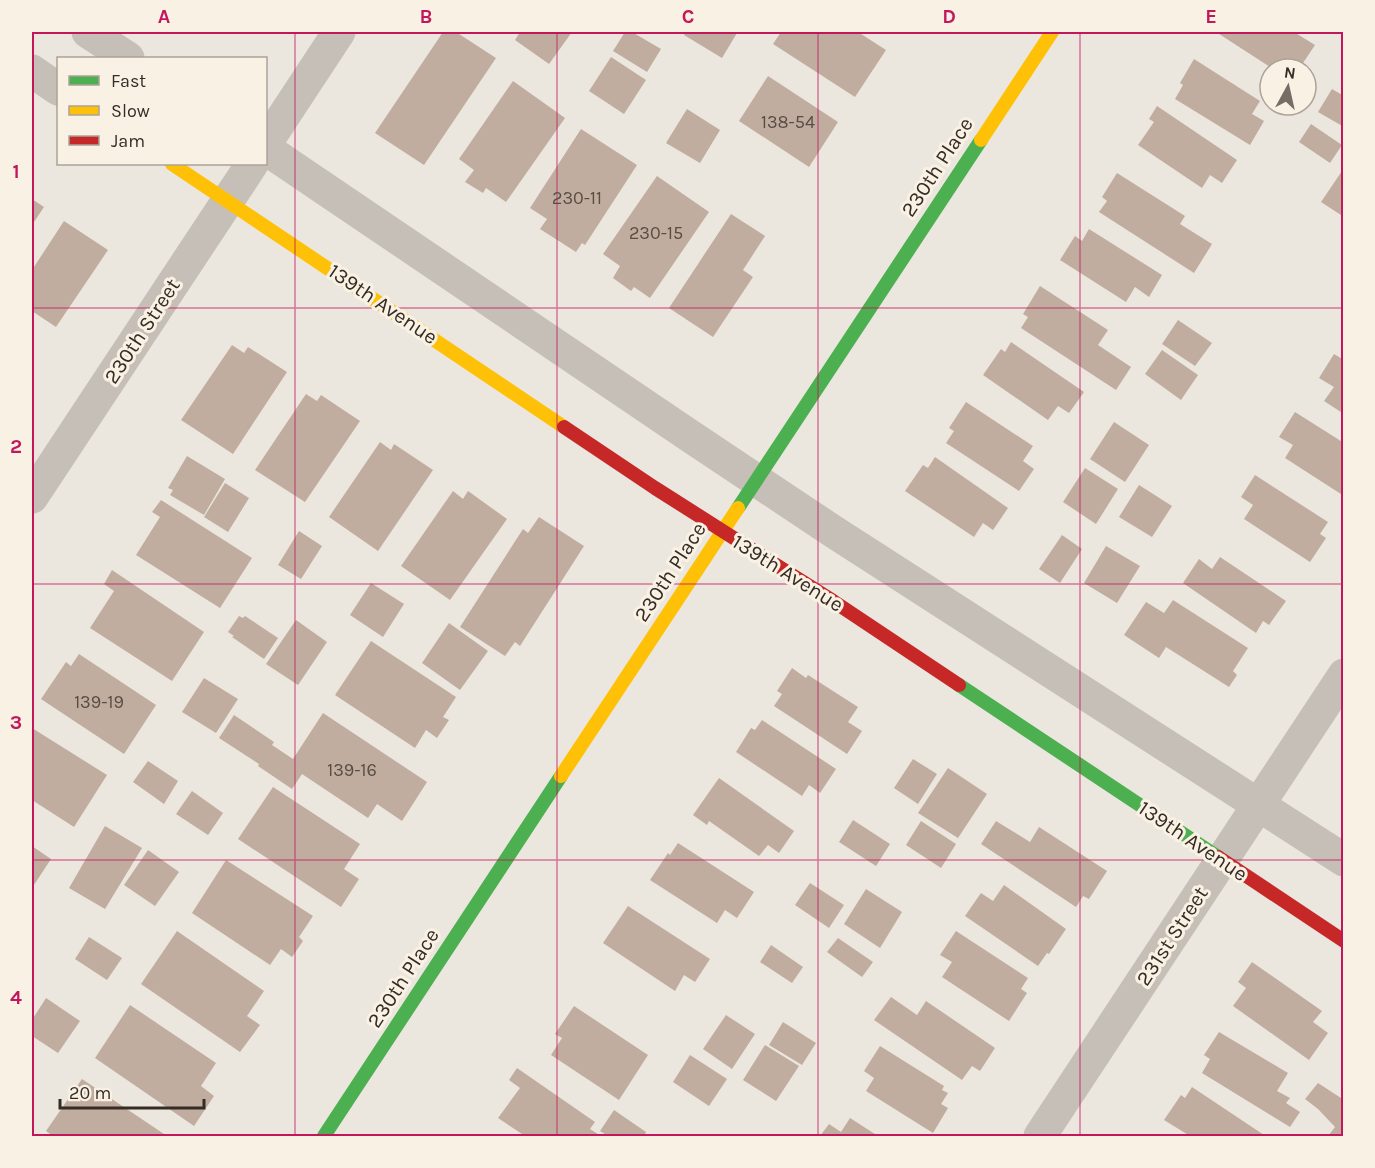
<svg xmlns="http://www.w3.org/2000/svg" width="1375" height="1168" viewBox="0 0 1375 1168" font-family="Karla,sans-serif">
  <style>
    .building { fill: #c0ad9f }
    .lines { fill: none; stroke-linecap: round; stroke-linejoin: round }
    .street { stroke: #c5bfb7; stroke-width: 33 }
    .fast { stroke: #4caf50; stroke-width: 14 }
    .slow { stroke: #ffc107; stroke-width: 14 }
    .jam { stroke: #c62828; stroke-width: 14 }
    .grid { fill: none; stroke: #c2185b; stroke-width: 1.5; stroke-opacity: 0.55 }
    .labels { text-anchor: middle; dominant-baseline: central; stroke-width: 6; stroke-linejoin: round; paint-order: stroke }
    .number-label { font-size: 18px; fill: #584c44 }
    .street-label { font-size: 21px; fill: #352c26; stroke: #f9f2e4 }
    .neatline { fill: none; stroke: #c2185b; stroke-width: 2 }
    .grid-label { font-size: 20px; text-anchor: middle; font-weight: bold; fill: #c2185b }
  </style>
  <rect width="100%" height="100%" fill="#ebe7de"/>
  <path class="building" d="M 443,32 L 456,32 L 496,58 L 424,165 L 375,133 Z
    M 520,32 L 572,32 L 549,64 L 515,40 Z
    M 625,32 L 632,32 L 661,49 L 647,72 L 613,51 Z
    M 686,32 L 735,32 L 737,33 L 722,58 L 684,35 Z
    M 781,32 L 858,32 L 886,50 L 855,97 L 773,44 Z
    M 1216,32 L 1294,32 L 1315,45 L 1299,69 L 1286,60 L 1280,69 L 1273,69 Z
    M 611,57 L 646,80 L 624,114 L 589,91 Z
    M 1194,59 L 1260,101 L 1252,114 L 1264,121 L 1250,145 L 1175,99 L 1183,85 L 1180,83 Z
    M 768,76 L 838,122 L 809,167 L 739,121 Z
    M 513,81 L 565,118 L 506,202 L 486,188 L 483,193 L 465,182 L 474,170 L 459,159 Z
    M 1332,89 L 1344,96 L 1344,127 L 1318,112 Z
    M 1157,106 L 1237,160 L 1222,183 L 1210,175 L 1202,188 L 1138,145 L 1154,122 L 1149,119 Z
    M 687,109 L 720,130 L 700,163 L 666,143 Z
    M 1311,124 L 1342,145 L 1330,163 L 1299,142 Z
    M 581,129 L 637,165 L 585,245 L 582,243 L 576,252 L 540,229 L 547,219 L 530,208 Z
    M 1344,168 L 1344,217 L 1321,202 Z
    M 1117,173 L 1185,216 L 1180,224 L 1212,244 L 1194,273 L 1099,212 L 1107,201 L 1102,197 Z
    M 657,176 L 709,212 L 650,298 L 634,287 L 631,291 L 613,278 L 620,266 L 603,254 Z
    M 32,199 L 44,207 L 32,225 Z
    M 731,214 L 765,236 L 743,270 L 753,277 L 713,337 L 669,308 Z
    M 64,221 L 108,250 L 56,327 L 32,311 L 32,270 Z
    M 1089,229 L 1162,275 L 1149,297 L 1135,287 L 1126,302 L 1060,260 L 1075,236 L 1082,241 Z
    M 1040,286 L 1108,330 L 1098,345 L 1131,367 L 1116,390 L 1021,328 L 1028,317 L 1023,314 Z
    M 1178,320 L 1212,343 L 1195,366 L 1162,344 Z
    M 1011,342 L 1084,392 L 1069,413 L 1058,406 L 1048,420 L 983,375 L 1001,349 L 1005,352 Z
    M 232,345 L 244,353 L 248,347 L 287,372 L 233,454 L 181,420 Z
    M 1162,350 L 1198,375 L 1181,400 L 1145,374 Z
    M 1334,354 L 1344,360 L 1344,414 L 1324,401 L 1334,387 L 1319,378 Z
    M 306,394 L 317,401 L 321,395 L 360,421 L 305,502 L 255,470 Z
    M 966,402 L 1033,446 L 1023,461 L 1034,469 L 1019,491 L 946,443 L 954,431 L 949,428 Z
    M 1295,412 L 1344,443 L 1344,496 L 1285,458 L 1293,445 L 1279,437 Z
    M 1114,422 L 1149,445 L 1125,482 L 1090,459 Z
    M 380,442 L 391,450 L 394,444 L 433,470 L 378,551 L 329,517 Z
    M 187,456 L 225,479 L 204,515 L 170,495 L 173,490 L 168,488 Z
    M 935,457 L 1008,508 L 993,530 L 983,523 L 974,537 L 905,491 L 923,465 L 928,468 Z
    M 1085,468 L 1118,489 L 1096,524 L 1063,502 Z
    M 1255,475 L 1328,522 L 1320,534 L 1326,538 L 1310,562 L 1244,519 L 1253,505 L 1241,497 Z
    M 225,483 L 249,498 L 228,532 L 204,517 Z
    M 1139,485 L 1172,506 L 1152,537 L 1119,517 Z
    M 453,491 L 463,499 L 468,491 L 507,519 L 450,600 L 401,566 Z
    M 161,500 L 252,558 L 220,608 L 136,555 L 160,517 L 152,512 Z
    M 539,517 L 584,546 L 520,646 L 515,642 L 505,656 L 460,627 L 523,529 L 528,533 Z
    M 299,531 L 322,546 L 301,579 L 278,565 Z
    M 1062,535 L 1082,549 L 1060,583 L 1039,569 Z
    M 1106,546 L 1140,566 L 1117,603 L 1084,583 Z
    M 1220,557 L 1286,601 L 1269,625 L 1263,621 L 1256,633 L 1183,583 L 1199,559 L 1212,569 Z
    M 112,570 L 204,632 L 172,681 L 90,628 L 114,591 L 104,584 Z
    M 371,583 L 404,604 L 383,637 L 350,615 Z
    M 1173,600 L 1248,648 L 1233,671 L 1237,675 L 1229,687 L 1166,647 L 1159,658 L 1124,635 L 1146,602 L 1164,613 Z
    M 239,616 L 243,618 L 245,616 L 278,638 L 264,659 L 232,637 L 234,636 L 228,632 Z
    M 296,620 L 327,642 L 298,685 L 266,664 Z
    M 449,623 L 488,651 L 460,690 L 422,663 Z
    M 371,641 L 456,697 L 443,717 L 449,720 L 437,738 L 426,730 L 415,748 L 335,695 Z
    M 79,654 L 156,705 L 124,754 L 41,699 L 66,662 L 71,666 Z
    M 792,668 L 806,678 L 808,675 L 858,707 L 848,722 L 862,731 L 847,754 L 774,706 L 782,694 L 777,691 Z
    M 204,678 L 238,699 L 216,733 L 182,712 Z
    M 323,713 L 427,782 L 402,821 L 377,804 L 368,818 L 302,774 L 292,789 L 258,766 L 259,764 L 219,738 L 234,715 L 274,742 L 272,745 L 293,759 Z
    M 762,720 L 836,769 L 820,793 L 809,785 L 802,796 L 736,752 L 751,728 L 755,730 Z
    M 32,728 L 107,775 L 74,827 L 32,800 Z
    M 913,759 L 937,774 L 918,804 L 894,788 Z
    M 148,761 L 178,781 L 164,804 L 133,782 Z
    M 948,768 L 987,794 L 958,838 L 918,813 Z
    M 719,778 L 794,831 L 779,853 L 768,845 L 759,856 L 709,821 L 707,825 L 693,815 Z
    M 273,787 L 360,844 L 344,869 L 359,879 L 341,907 L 238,839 Z
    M 192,791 L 223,813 L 208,835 L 176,814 Z
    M 853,820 L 890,844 L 876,866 L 839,842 Z
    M 921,821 L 956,844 L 941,868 L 906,845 Z
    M 996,821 L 1030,842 L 1039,827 L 1107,871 L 1089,899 L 1083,896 L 1076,907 L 981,844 Z
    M 105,826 L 142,848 L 105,909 L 69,888 Z
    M 678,843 L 754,892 L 737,918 L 725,910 L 717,923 L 650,880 L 668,853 L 670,855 Z
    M 32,846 L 51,859 L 32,888 Z
    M 148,850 L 179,872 L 155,906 L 124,885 Z
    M 226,860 L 313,916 L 299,937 L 303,941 L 292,957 L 281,949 L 270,965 L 192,913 Z
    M 810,883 L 844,905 L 829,928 L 795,905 Z
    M 1004,885 L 1066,929 L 1049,954 L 1047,953 L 1038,966 L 965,916 L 981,893 L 993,901 Z
    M 866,889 L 902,912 L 880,948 L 844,924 Z
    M 628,906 L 710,959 L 695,982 L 684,975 L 675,991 L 603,943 Z
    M 177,931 L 264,991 L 247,1016 L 260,1025 L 240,1052 L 141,984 Z
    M 956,931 L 1028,978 L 1021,989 L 1027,993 L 1009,1021 L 942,977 L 952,962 L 940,955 Z
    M 89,937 L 122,958 L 107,980 L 75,959 Z
    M 838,938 L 873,962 L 862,977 L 827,952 Z
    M 771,945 L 803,967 L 792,983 L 760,962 Z
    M 1252,962 L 1322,1011 L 1313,1022 L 1328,1033 L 1309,1060 L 1233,1006 L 1246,988 L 1238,982 Z
    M 891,997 L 917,1015 L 926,1001 L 995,1048 L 980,1071 L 972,1066 L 962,1080 L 874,1020 Z
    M 46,998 L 80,1021 L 58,1053 L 32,1036 L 32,1020 Z
    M 130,1005 L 216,1063 L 201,1086 L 214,1096 L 194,1126 L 95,1058 Z
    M 574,1006 L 648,1055 L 619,1100 L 551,1055 L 562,1038 L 555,1034 Z
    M 726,1015 L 755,1034 L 732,1069 L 703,1049 Z
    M 783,1022 L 816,1043 L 802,1065 L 769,1045 Z
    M 1219,1032 L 1288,1073 L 1277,1091 L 1290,1098 L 1286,1103 L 1300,1112 L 1290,1127 L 1202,1073 L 1210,1059 L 1204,1055 Z
    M 765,1045 L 799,1066 L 776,1101 L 743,1080 Z
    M 880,1046 L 944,1086 L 942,1090 L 948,1093 L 941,1104 L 948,1108 L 933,1133 L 866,1091 L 874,1078 L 864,1071 Z
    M 690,1055 L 727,1079 L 709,1106 L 673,1082 Z
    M 517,1068 L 595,1122 L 590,1129 L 601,1136 L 525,1136 L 498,1118 L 520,1088 L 509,1080 Z
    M 82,1079 L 167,1136 L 53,1136 L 46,1131 Z
    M 1318,1083 L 1344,1100 L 1344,1136 L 1328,1136 L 1335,1127 L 1318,1109 L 1305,1099 Z
    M 1192,1087 L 1264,1135 L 1262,1136 L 1190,1136 L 1164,1120 L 1181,1095 L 1185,1098 Z
    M 614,1110 L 646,1132 L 645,1134 L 649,1136 L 608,1136 L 600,1131 Z
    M 850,1118 L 878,1136 L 820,1136 L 829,1124 L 841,1132 Z"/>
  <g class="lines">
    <path class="street" d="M 88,32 L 128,58
      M 32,71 L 58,89
      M 266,143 L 339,32
      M 266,149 L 690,436 L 834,532 L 1344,860
      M 32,497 L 252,164
      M 1040,1136 L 1344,675"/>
    <path class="fast" d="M 738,508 L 981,140
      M 959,685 L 1218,857
      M 324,1136 L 561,776"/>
    <path class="slow" d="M 981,140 L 1052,32
      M 172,164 L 564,427
      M 561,776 L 738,508"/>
    <path class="jam" d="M 564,427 L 655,488 L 833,601 L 959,685
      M 1218,857 L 1344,941"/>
  </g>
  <path class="grid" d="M 295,32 L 295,1136M 557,32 L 557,1136M 818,32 L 818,1136M 1080,32 L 1080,1136M 32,308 L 1344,308M 32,584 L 1344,584M 32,860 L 1344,860"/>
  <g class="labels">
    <g class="number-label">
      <text x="788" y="122">138-54</text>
      <text x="577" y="198">230-11</text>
      <text x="656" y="233">230-15</text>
      <text x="99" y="702">139-19</text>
      <text x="352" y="770">139-16</text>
    </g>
    <g class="street-label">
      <text transform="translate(937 167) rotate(-57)">230th Place</text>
      <text transform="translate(383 304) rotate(34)">139th Avenue</text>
      <text transform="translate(142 331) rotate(-57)">230th Street</text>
      <text transform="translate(670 572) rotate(-57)">230th Place</text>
      <text transform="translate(788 573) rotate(32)">139th Avenue</text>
      <text transform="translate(1193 841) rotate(34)">139th Avenue</text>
      <text transform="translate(1172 936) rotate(-57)">231st Street</text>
      <text transform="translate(403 978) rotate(-57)">230th Place</text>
    </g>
  </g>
  <rect width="1375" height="1168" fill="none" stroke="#f9f2e4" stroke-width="66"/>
  <rect x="57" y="57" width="210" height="108" fill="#f9f2e4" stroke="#aba398" stroke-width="1.5"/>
  <rect x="69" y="76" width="30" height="9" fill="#4caf50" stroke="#aba398" stroke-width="1.5"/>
  <text x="111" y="87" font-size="18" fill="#352c26">Fast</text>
  <rect x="69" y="106" width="30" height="9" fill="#ffc107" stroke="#aba398" stroke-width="1.5"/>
  <text x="111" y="117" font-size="18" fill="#352c26">Slow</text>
  <rect x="69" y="136" width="30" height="9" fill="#c62828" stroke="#aba398" stroke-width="1.5"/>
  <text x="111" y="147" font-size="18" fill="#352c26">Jam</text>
  <g transform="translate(1288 87) rotate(8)"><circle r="28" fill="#f9f2e4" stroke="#aba398" stroke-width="1.5"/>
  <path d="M0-4.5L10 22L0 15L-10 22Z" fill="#756d66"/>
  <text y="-9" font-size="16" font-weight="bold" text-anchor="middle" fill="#352c26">N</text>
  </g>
  <path d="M60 1099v9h144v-9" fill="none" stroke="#352c26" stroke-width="3"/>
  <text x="69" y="1099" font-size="18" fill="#352c26" stroke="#f9f2e4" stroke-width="4.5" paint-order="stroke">20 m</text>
  <rect x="33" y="33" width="1309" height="1102" class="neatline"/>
  <g class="grid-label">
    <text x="164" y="23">A</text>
    <text x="426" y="23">B</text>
    <text x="688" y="23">C</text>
    <text x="949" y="23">D</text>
    <text x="1211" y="23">E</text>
    <text x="16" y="178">1</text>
    <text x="16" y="453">2</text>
    <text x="16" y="729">3</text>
    <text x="16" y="1004">4</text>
  </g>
</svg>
